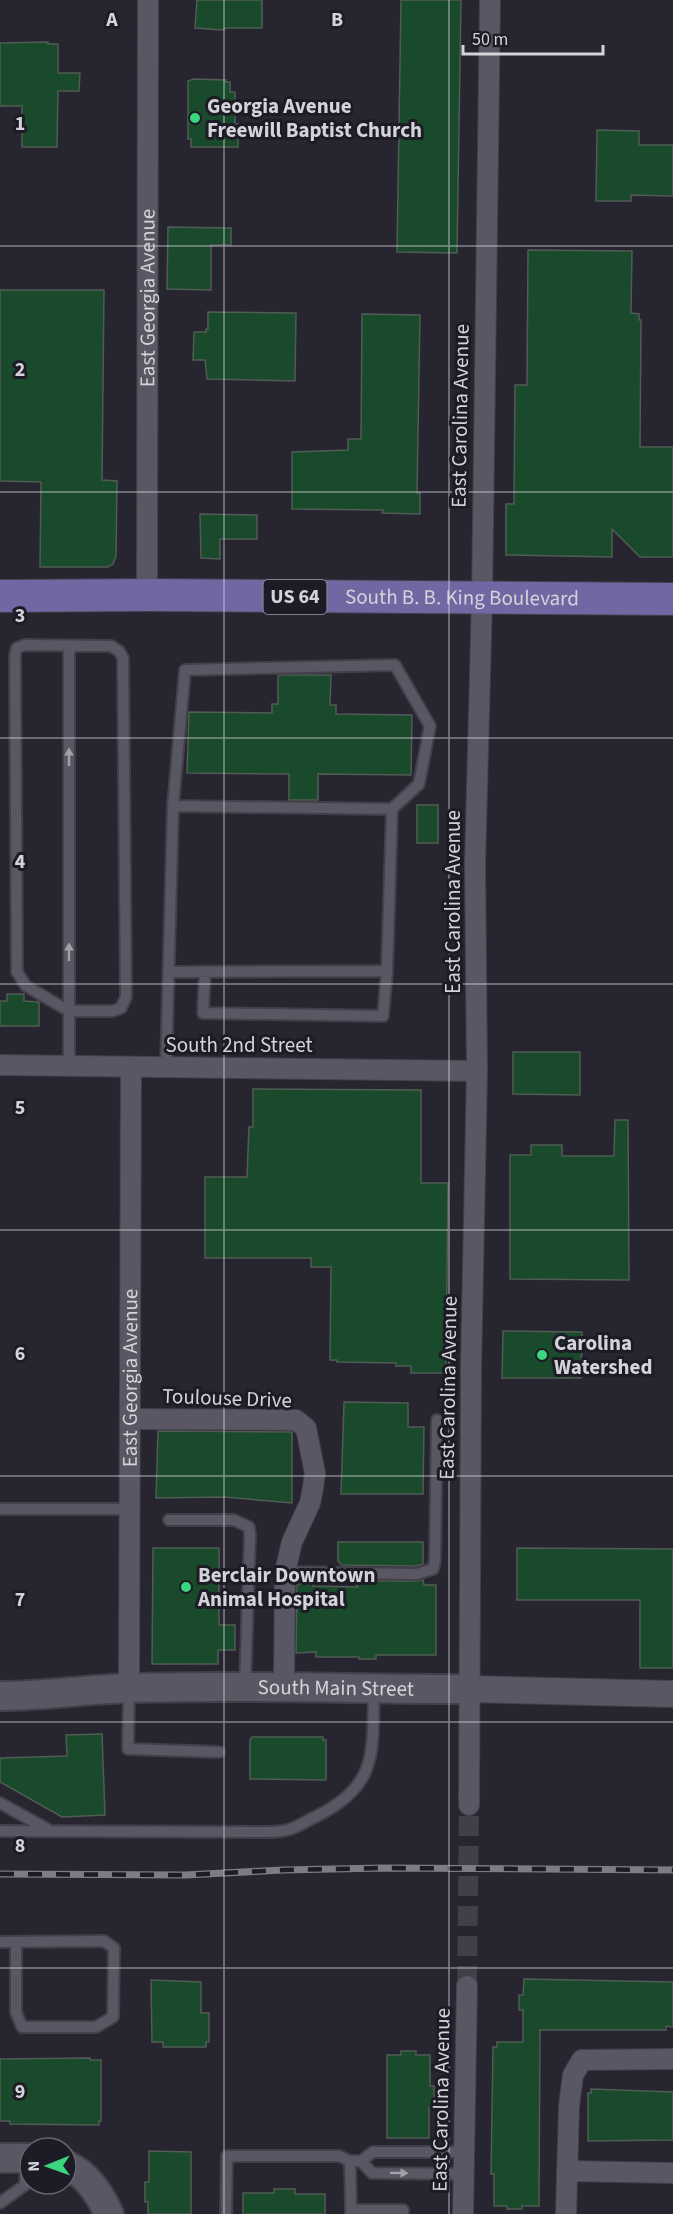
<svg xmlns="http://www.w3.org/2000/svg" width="673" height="2214" viewBox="0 0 673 2214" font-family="'Source Sans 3',sans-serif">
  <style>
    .building { fill: #184a2b; stroke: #515c54; stroke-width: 1.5 }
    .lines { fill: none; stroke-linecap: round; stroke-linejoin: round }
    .minor-tunnel { stroke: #403f4a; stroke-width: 20; stroke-dasharray: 20 10; stroke-linecap: butt }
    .service-casing { stroke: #42414a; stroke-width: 14 }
    .minor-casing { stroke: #42414a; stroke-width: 22 }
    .tertiary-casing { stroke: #42414a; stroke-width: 28 }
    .secondary-casing { stroke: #42414a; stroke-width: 32 }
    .primary-casing { stroke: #42414a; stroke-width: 34 }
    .service { stroke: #585763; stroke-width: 10 }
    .minor { stroke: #585763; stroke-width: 20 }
    .tertiary { stroke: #585763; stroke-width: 26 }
    .secondary { stroke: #585763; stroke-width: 28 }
    .primary { stroke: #7168a3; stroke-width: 32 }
    .rail-casing { stroke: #7c7c85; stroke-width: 7 }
    .rail { stroke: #1d1c26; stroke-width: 4.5; stroke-dasharray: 14; stroke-linecap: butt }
    .oneway { fill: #a2a1aa }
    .grid { fill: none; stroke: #d3d3da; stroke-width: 1.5; stroke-opacity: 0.55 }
    .poi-dot { fill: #3bd77f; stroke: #1d1c26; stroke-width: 2 }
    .labels { text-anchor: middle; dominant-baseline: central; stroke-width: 6; stroke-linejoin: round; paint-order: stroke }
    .shield { fill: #1d1c26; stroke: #9c9ca4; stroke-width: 1.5 }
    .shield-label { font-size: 20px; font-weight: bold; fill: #d3d3da }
    .poi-label { font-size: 21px; font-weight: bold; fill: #d3d3da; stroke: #1d1c26; text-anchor: start }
    .street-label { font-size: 21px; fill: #d3d3da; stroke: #1d1c26 }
    .grid-label { font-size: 20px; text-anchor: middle; font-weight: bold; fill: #d3d3da; stroke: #1d1c26; stroke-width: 6; stroke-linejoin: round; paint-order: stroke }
  </style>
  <rect width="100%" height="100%" fill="#262530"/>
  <path class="building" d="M 197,0 L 262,0 L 262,28 L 226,28 L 222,30 L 195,28 Z
    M 401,0 L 461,0 L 457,253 L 397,252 Z
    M 48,42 L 48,44 L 58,44 L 58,73 L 80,73 L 79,91 L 58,91 L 57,147 L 22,147 L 22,106 L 0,106 L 0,43 Z
    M 194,79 L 226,80 L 225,82 L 230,82 L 230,92 L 235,92 L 235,124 L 238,124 L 238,147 L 191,147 L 191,139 L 188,139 L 188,81 Z
    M 597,130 L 639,131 L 639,145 L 673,145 L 673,196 L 631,195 L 631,201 L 596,201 Z
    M 168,227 L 231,228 L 231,245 L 211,245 L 211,290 L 167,289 Z
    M 528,250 L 632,251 L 631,313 L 639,314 L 639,320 L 641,320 L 640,447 L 673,447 L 673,557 L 640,557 L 612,529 L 612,557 L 506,555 L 506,504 L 514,504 L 515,385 L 527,385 Z
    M 0,290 L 104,290 L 102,480 L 117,481 L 116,556 L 113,564 L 108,567 L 40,567 L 41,482 L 0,481 Z
    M 208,312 L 296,313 L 295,381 L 207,379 L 205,360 L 193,360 L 194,332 L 206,332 L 206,329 L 208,329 Z
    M 362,314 L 420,315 L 417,493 L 420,493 L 420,514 L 382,513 L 383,510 L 292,509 L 292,452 L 348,450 L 348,439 L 361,439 Z
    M 200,514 L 257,515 L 257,539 L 220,539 L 220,559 L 201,558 Z
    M 278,675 L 331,675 L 330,705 L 336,705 L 336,714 L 412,715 L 411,775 L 318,774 L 318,800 L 289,800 L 289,774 L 187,773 L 189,712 L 272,713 L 272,704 L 278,704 Z
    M 417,805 L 438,805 L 438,843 L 417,843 Z
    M 7,994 L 24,994 L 24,1001 L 39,1002 L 39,1026 L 0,1026 L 0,1001 L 7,1001 Z
    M 513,1052 L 580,1052 L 580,1095 L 513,1094 Z
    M 253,1089 L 421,1090 L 421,1183 L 448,1183 L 446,1373 L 411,1373 L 411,1366 L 396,1366 L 396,1363 L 337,1362 L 337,1360 L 330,1360 L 331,1267 L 311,1267 L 311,1258 L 205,1258 L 205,1177 L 247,1177 L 249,1127 L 253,1127 Z
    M 615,1120 L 628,1120 L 629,1280 L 510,1279 L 510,1155 L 531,1155 L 531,1145 L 562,1145 L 562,1156 L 614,1156 Z
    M 503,1331 L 582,1332 L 581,1378 L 502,1378 Z
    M 344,1402 L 408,1403 L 408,1427 L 424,1427 L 423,1494 L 341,1494 Z
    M 158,1431 L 292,1432 L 292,1503 L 224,1497 L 156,1498 Z
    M 338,1542 L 423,1542 L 423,1564 L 416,1566 L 342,1565 L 338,1561 Z
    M 153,1548 L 219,1548 L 219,1625 L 235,1625 L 235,1650 L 218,1650 L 218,1664 L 152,1664 Z
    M 517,1548 L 673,1549 L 673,1668 L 640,1668 L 640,1600 L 517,1600 Z
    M 423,1580 L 424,1585 L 436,1585 L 436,1655 L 376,1655 L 376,1659 L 359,1659 L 359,1657 L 316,1657 L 316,1652 L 296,1653 L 297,1584 L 313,1584 L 313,1586 L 358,1587 L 353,1581 L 417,1581 Z
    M 102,1734 L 105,1815 L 62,1817 L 0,1782 L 0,1758 L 67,1756 L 66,1735 Z
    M 252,1737 L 323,1737 L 323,1740 L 326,1740 L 326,1780 L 250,1779 L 250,1740 Z
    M 524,1979 L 673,1982 L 673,2027 L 666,2026 L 666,2030 L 540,2030 L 539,2206 L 522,2206 L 522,2209 L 507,2209 L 507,2206 L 494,2206 L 494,2174 L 491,2174 L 493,2047 L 497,2047 L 497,2042 L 523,2042 L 523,2010 L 519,2010 L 519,1995 L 523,1995 Z
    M 151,1980 L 201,1982 L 201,2013 L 209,2013 L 209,2042 L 206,2042 L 206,2047 L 163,2047 L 163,2042 L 152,2042 Z
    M 401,2051 L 416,2051 L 416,2055 L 430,2055 L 430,2086 L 434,2086 L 434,2107 L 429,2107 L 429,2138 L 387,2138 L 387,2055 L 401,2055 Z
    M 90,2058 L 90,2060 L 101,2060 L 101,2121 L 99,2121 L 99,2125 L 10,2124 L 10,2121 L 0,2121 L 0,2059 Z
    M 591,2089 L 673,2092 L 673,2140 L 588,2141 L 588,2093 L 591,2093 Z
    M 149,2151 L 191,2152 L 191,2214 L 148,2214 L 148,2202 L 145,2202 L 145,2182 L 149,2182 Z
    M 274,2189 L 295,2189 L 295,2194 L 325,2194 L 325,2214 L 243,2214 L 243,2193 L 274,2193 Z"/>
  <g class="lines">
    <path class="minor-tunnel" d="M 467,1986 L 469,1805"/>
    <defs>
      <path id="service" d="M 25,645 L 111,646 L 119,651 L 123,658 L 126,997 L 121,1008 L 113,1011 L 69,1011 L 26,986 L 17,972 L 15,655 L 17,648 Z
        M 69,646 L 69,1067
        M 169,972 L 387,971 L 392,809
        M 205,972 L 203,1013 L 383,1016 L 387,971
        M 166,1068 L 173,806 L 392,809 L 419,784 L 430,726 L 395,665 L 185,670 L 173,806
        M 0,1509 L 130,1509
        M 169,1520 L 234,1520 L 249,1527 L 250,1535 L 245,1686
        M 285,1572 L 417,1574 L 433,1569 L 435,1560 L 437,1420
        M 129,1688 L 128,1749 L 219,1752
        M 0,1803 L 47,1829
        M 0,1831 L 264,1832 C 271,1832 280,1832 287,1830 C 297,1828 308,1820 317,1816 C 379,1785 372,1752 374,1690
        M 0,1942 L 104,1941 L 114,1948 L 113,2017 L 96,2027 L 22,2027 L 16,2012 L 16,1942
        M 464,2152 L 373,2152 L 361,2161 L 372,2173 L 464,2174
        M 350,2161 L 351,2210
        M 0,2203 L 25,2185 L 26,2159
        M 226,2214 L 227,2156 L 339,2156 L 350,2161 L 361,2161
        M 351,2214 L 351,2210 L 403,2210 L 403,2214"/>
      <g id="minor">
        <path id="s1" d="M 147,595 L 148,0"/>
        <path d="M 0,1065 L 477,1071"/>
        <path d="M 131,1419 L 296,1420 L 306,1428 L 315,1473 L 313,1488 L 310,1503 L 292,1542 L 285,1572 L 284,1688"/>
        <path id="s2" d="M 129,1688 L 131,1068"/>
        <path d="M 469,1805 L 471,1369 L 477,1071 L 475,863 L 482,599 L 490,0"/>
        <path d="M 567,2171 L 673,2173"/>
        <path d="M 463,2214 L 467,1986"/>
        <path d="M 566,2214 L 569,2106 L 573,2075 L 582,2060 L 673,2059"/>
      </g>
      <path id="tertiary" d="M 469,1689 L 673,1694"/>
      <g id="secondary">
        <path id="s3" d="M 0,1696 C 44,1696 88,1689 132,1688 C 244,1685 357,1689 469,1689"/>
        <path d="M 0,2158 L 30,2158"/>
        <path d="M 66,2165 C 87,2174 100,2194 109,2214"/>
      </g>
      <g id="primary">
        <path id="s4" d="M 0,596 L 147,595 L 673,599"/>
      </g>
    </defs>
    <use href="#service" class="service-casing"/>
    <use href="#minor" class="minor-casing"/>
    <use href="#tertiary" class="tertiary-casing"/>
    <use href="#secondary" class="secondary-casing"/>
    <use href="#primary" class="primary-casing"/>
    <use href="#service" class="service"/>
    <use href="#minor" class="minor"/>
    <use href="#tertiary" class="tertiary"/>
    <use href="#secondary" class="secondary"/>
    <use href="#primary" class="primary"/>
    <defs>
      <path id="rail" d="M 0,1874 L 185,1875 L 283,1870 L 384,1868 L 673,1870"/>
    </defs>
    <use href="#rail" class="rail-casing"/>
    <use href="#rail" class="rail"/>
  </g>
  <defs><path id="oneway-solid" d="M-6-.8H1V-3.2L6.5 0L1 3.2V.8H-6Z" transform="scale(1.5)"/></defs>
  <g class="oneway">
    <use href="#oneway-solid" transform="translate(69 757) rotate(-90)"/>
    <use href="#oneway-solid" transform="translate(69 952) rotate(-90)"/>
    <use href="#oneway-solid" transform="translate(399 2173) rotate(1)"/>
  </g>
  <path class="grid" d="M 224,0 L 224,2214M 449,0 L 449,2214M 0,246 L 673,246M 0,492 L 673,492M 0,738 L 673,738M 0,984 L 673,984M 0,1230 L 673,1230M 0,1476 L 673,1476M 0,1722 L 673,1722M 0,1968 L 673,1968"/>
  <g class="poi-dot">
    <circle cx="195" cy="118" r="6"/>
    <circle cx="542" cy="1355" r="6"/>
    <circle cx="186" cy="1587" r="6"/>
  </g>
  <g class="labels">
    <rect class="shield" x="263.5" y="580" width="63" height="34" rx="4.5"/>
    <g class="shield-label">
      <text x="295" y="597">US 64</text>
    </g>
    <g class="poi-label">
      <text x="207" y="106">Georgia Avenue<tspan x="207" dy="24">Freewill Baptist Church</tspan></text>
      <text x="554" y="1343">Carolina<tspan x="554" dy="24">Watershed</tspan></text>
      <text x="198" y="1575">Berclair Downtown<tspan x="198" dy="24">Animal Hospital</tspan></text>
    </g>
    <g class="street-label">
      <text stroke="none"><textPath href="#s1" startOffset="297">East Georgia Avenue</textPath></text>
      <text transform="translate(460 416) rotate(-89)">East Carolina Avenue</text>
      <text stroke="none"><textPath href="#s4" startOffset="462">South B. B. King Boulevard</textPath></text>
      <text transform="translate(453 902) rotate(-90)">East Carolina Avenue</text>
      <text x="239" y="1045">South 2nd Street</text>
      <text stroke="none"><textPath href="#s2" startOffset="310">East Georgia Avenue</textPath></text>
      <text transform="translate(448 1388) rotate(-89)">East Carolina Avenue</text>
      <text transform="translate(227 1398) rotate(2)">Toulouse Drive</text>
      <text stroke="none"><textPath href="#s3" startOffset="336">South Main Street</textPath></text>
      <text transform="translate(441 2100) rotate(-89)">East Carolina Avenue</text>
    </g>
  </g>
  <g class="grid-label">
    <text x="112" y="26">A</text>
    <text x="337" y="26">B</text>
    <text x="20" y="130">1</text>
    <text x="20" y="376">2</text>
    <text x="20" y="622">3</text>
    <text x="20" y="868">4</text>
    <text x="20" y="1114">5</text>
    <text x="20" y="1360">6</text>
    <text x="20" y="1606">7</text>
    <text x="20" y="1852">8</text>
    <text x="20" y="2098">9</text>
  </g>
  <g transform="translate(48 2166) rotate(269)"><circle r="28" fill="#1d1c26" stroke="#66656e" stroke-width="1.5"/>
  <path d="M0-4.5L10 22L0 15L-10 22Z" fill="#3bd77f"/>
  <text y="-9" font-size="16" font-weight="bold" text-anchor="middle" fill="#d3d3da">N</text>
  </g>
  <path d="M463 45v9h140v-9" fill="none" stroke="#d3d3da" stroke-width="3"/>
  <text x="472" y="45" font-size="18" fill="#d3d3da" stroke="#1d1c26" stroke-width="4.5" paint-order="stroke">50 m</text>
</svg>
